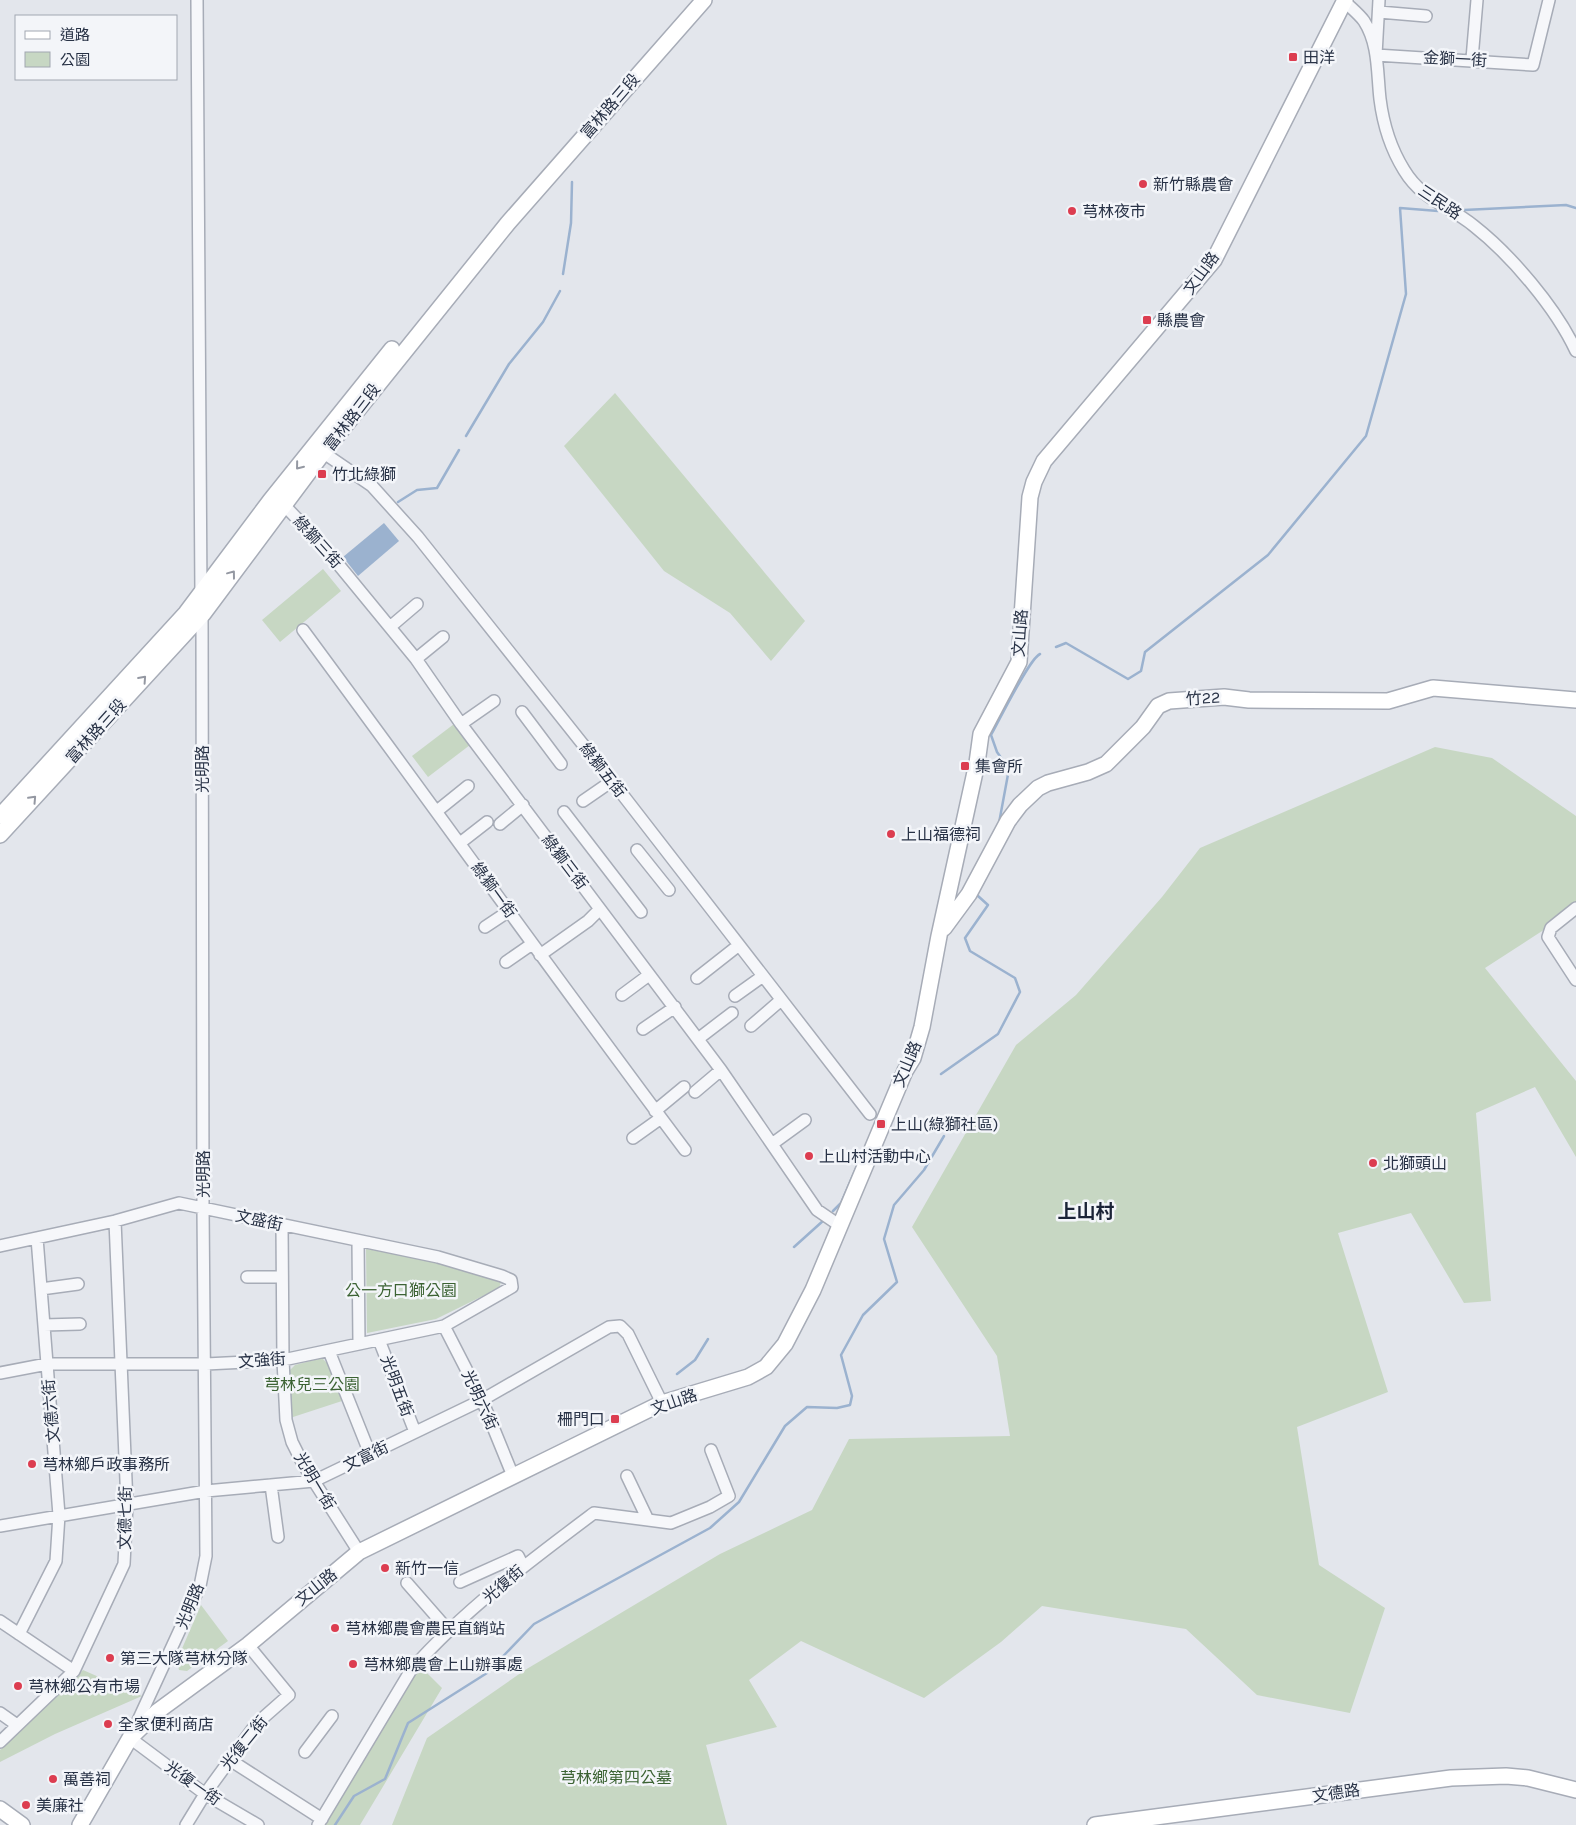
<svg xmlns="http://www.w3.org/2000/svg" width="1576" height="1825" viewBox="0 0 1576 1825" font-family="Karla,'Noto Sans TC',sans-serif">
  <style>
    .green { fill: #c7d7c3 }
    .water { fill: #9bb2cf }
    .lines { fill: none; stroke-linecap: round; stroke-linejoin: round }
    .stream { stroke: #9bb2cf; stroke-width: 2.5 }
    .street-casing { stroke: #a7acb7; stroke-width: 14 }
    .secondary-casing { stroke: #a7acb7; stroke-width: 18 }
    .street { stroke: #f6f7fa; stroke-width: 11 }
    .secondary { stroke: #fff; stroke-width: 15 }
    .oneway { stroke: #9498a2 }
    .poi-dot { fill: #dc3d50; stroke: #f3f5f9; stroke-width: 2 }
    .labels { text-anchor: middle; dominant-baseline: central; stroke-width: 5; stroke-linejoin: round; paint-order: stroke }
    .poi-label { font-size: 16px; fill: #283246; stroke: #f3f5f9; text-anchor: start }
    .street-label { font-size: 16px; fill: #283246; stroke: #f3f5f9 }
    .park-label { font-size: 16px; fill: #3c6334; stroke: #f3f5f9 }
    .quarter-label { font-size: 19px; font-weight: bold; fill: #1b2337; stroke: #f3f5f9 }
  </style>
  <rect width="100%" height="100%" fill="#e3e6ec"/>
  <path class="green" d="M 615,393 L 805,621 L 771,661 L 730,613 L 664,571 L 564,446 Z
    M 323,569 L 341,591 L 280,642 L 262,620 Z
    M 454,724 L 470,745 L 428,777 L 412,756 Z
    M 1435,747 L 1492,758 L 1576,816 L 1576,909 L 1485,968 L 1576,1081 L 1576,1157 L 1535,1087 L 1476,1113 L 1491,1301 L 1464,1303 L 1411,1213 L 1338,1233 L 1388,1392 L 1297,1427 L 1319,1565 L 1385,1608 L 1350,1713 L 1257,1695 L 1186,1629 L 1042,1606 L 1001,1642 L 924,1698 L 801,1641 L 749,1680 L 777,1727 L 706,1745 L 727,1825 L 392,1825 L 427,1738 L 525,1670 L 720,1554 L 812,1510 L 849,1439 L 1010,1436 L 997,1356 L 912,1227 L 1016,1045 L 1076,995 L 1162,897 L 1200,848 Z
    M 366,1249 L 433,1260 L 497,1278 L 501,1282 L 499,1288 L 436,1319 L 367,1333 Z
    M 322,1358 L 328,1364 L 342,1401 L 290,1418 L 289,1371 L 295,1365 Z
    M 201,1605 L 228,1641 L 187,1671 L 179,1670 L 177,1660 Z
    M 420,1666 L 442,1688 L 360,1825 L 320,1825 Z
    M 83,1670 L 142,1696 L 55,1734 L 0,1762 L 0,1750 Z"/>
  <path class="water" d="M 384,523 L 399,541 L 358,576 L 343,557 Z"/>
  <g class="lines">
    <path class="stream" d="M 1464,210 L 1566,205 L 1576,208
      M 563,274 L 571,223 L 572,182
      M 466,436 L 509,364 L 543,322 L 560,291
      M 398,502 L 417,490 L 437,488 L 459,450
      M 1056,647 L 1066,643 L 1128,679 L 1141,671 L 1145,652 L 1268,555 L 1366,436 L 1406,294 L 1400,208 L 1438,211
      M 999,823 L 1009,769 L 997,752 L 991,735 C 999,721 1029,659 1040,654
      M 941,1074 L 998,1034 L 1020,992 L 1015,978 L 970,951 L 965,938 L 988,905 L 978,896
      M 833,1211 L 841,1203 L 857,1166
      M 794,1247 L 824,1220
      M 677,1374 L 695,1360 L 708,1339
      M 335,1825 L 354,1796 L 385,1779 L 408,1723 L 487,1673 L 534,1624 L 710,1528 L 739,1502 L 785,1426 L 807,1407 L 837,1408 L 850,1405 L 852,1396 L 841,1355 L 863,1315 L 897,1282 L 884,1239 L 894,1205 L 924,1170 L 944,1136"/>
    <defs>
      <path id="street" d="M 197,0 L 201,596
        M 1343,0 C 1350,7 1359,14 1364,21 C 1379,44 1377,73 1380,99 C 1383,123 1391,149 1404,170 C 1422,200 1448,205 1474,226 C 1511,255 1556,308 1576,351
        M 1379,0 L 1376,55 L 1533,65 L 1549,0
        M 1379,12 L 1426,16
        M 1472,59 L 1477,0
        M 318,449 L 372,486 L 418,537 L 612,781 L 870,1114
        M 284,505 L 324,547 L 416,659 L 461,724 L 721,1070 L 817,1210 L 839,1225
        M 202,612 L 203,1208 L 206,1556 L 200,1586 L 130,1738 L 205,1794 L 258,1825
        M 390,627 L 417,604
        M 303,630 C 431,803 556,978 685,1150
        M 416,659 L 443,637
        M 522,712 L 561,764
        M 461,724 L 494,701
        M 583,801 L 612,781
        M 437,811 L 468,786
        M 564,812 L 641,912
        M 500,824 L 523,805
        M 460,843 L 487,822
        M 637,850 L 669,890
        M 1576,908 L 1551,928 L 1548,937 L 1576,980
        M 485,927 L 509,911
        M 540,955 L 588,921 L 600,909
        M 506,962 L 532,944
        M 697,978 L 739,945
        M 622,995 L 649,975
        M 735,996 L 763,976
        M 751,1026 L 781,1000
        M 643,1029 L 675,1007
        M 698,1039 L 732,1013
        M 695,1092 L 721,1070
        M 655,1111 L 684,1087
        M 633,1138 L 661,1118
        M 772,1144 L 805,1120
        M 282,1225 L 283,1360 L 286,1420 L 292,1442 L 303,1464 L 359,1552
        M 358,1241 L 359,1344
        M 0,1246 L 115,1221 L 179,1203 L 438,1257 L 502,1276 L 511,1280 L 512,1287 L 444,1326 L 283,1360 L 206,1364 L 47,1364 L 0,1373
        M 247,1277 L 282,1277
        M 41,1289 L 78,1284
        M 44,1325 L 80,1324
        M 444,1326 L 482,1400 L 513,1476
        M 379,1340 L 415,1432
        M 329,1351 L 370,1454
        M 627,1476 L 648,1520
        M 271,1485 L 278,1537
        M 0,1526 L 206,1491 L 314,1481 L 482,1400 L 609,1327 L 620,1326 L 628,1334 L 662,1403
        M 460,1582 L 518,1556 L 523,1566
        M 407,1583 L 449,1631
        M 0,1621 L 74,1671
        M 19,1634 L 56,1561 L 59,1515 L 37,1238
        M 0,1713 L 17,1725
        M 0,1742 L 74,1671 L 124,1564 L 127,1504 L 115,1221
        M 305,1752 L 332,1716
        M 230,1760 L 322,1819
        M 186,1825 L 205,1794 L 256,1724 L 289,1695 L 248,1645
        M 318,1825 L 411,1670 C 464,1610 530,1561 594,1513 L 671,1523 L 710,1507 L 729,1496 L 711,1450"/>
      <path id="secondary" d="M 0,816 L 186,613 L 270,501 L 392,349
        M 0,835 L 203,614 L 323,453 L 508,223 L 704,0
        M 944,928 L 969,894 L 1008,821 L 1020,805 L 1038,788 L 1048,783 L 1088,772 L 1106,764 L 1143,727 L 1158,706 L 1169,701 L 1224,697 L 1249,700 L 1388,701 L 1433,688 L 1576,700
        M 0,1809 L 22,1825
        M 80,1825 L 130,1738 L 158,1711 L 248,1645 L 359,1552 L 662,1403 L 748,1377 L 766,1367 L 785,1344 L 813,1290 L 905,1071 L 913,1058 L 922,1027 L 939,936 L 977,763 L 981,734 L 1019,662 L 1030,497 L 1034,482 L 1044,461 L 1214,260 L 1345,0
        M 1095,1825 L 1451,1778 L 1506,1776 L 1528,1778 L 1576,1790"/>
    </defs>
    <use href="#street" class="street-casing"/>
    <use href="#secondary" class="secondary-casing"/>
    <use href="#street" class="street"/>
    <use href="#secondary" class="secondary"/>
  </g>
  <defs><path id="oneway-chevron" d="M-2-3.5L2.5 0L-2 3.5" fill="none" stroke-width="1.6" stroke-linecap="round" stroke-linejoin="round" transform="scale(1.25)"/></defs>
  <g class="oneway">
    <use href="#oneway-chevron" transform="translate(299 466) rotate(129)"/>
    <use href="#oneway-chevron" transform="translate(232 574) rotate(-53)"/>
    <use href="#oneway-chevron" transform="translate(143 679) rotate(-48)"/>
    <use href="#oneway-chevron" transform="translate(33 799) rotate(-47)"/>
  </g>
  <g class="poi-dot">
    <rect x="1288" y="52" width="10" height="10" rx="2.5"/>
    <circle cx="1143" cy="184" r="5"/>
    <circle cx="1072" cy="211" r="5"/>
    <rect x="1142" y="315" width="10" height="10" rx="2.5"/>
    <rect x="317" y="469" width="10" height="10" rx="2.5"/>
    <rect x="960" y="761" width="10" height="10" rx="2.5"/>
    <circle cx="891" cy="834" r="5"/>
    <rect x="876" y="1119" width="10" height="10" rx="2.5"/>
    <circle cx="809" cy="1156" r="5"/>
    <circle cx="1373" cy="1163" r="5"/>
    <rect x="610" y="1414" width="10" height="10" rx="2.5"/>
    <circle cx="32" cy="1464" r="5"/>
    <circle cx="385" cy="1568" r="5"/>
    <circle cx="335" cy="1628" r="5"/>
    <circle cx="110" cy="1658" r="5"/>
    <circle cx="353" cy="1664" r="5"/>
    <circle cx="18" cy="1686" r="5"/>
    <circle cx="108" cy="1724" r="5"/>
    <circle cx="53" cy="1779" r="5"/>
    <circle cx="26" cy="1805" r="5"/>
  </g>
  <g class="labels">
    <g class="poi-label">
      <text x="1303" y="57">田洋</text>
      <text x="1153" y="184">新竹縣農會</text>
      <text x="1082" y="211">芎林夜市</text>
      <text x="1157" y="320">縣農會</text>
      <text x="332" y="474">竹北綠獅</text>
      <text x="975" y="766">集會所</text>
      <text x="901" y="834">上山福德祠</text>
      <text x="891" y="1124">上山(綠獅社區)</text>
      <text x="819" y="1156">上山村活動中心</text>
      <text x="1383" y="1163">北獅頭山</text>
      <text x="605" y="1419" text-anchor="end">柵門口</text>
      <text x="42" y="1464">芎林鄉戶政事務所</text>
      <text x="395" y="1568">新竹一信</text>
      <text x="345" y="1628">芎林鄉農會農民直銷站</text>
      <text x="120" y="1658">第三大隊芎林分隊</text>
      <text x="363" y="1664">芎林鄉農會上山辦事處</text>
      <text x="28" y="1686">芎林鄉公有市場</text>
      <text x="118" y="1724">全家便利商店</text>
      <text x="63" y="1779">萬善祠</text>
      <text x="36" y="1805">美廉社</text>
    </g>
    <g class="street-label">
      <text transform="translate(1455 59) rotate(3)">金獅一街</text>
      <text transform="translate(610 106) rotate(-49)">富林路三段</text>
      <text transform="translate(1440 202) rotate(34)">三民路</text>
      <text transform="translate(1201 273) rotate(-54)">文山路</text>
      <text transform="translate(352 417) rotate(-52)">富林路三段</text>
      <text transform="translate(318 542) rotate(48)">綠獅三街</text>
      <text transform="translate(1020 633) rotate(-86)">文山路</text>
      <text transform="translate(1203 698) rotate(-3)">竹22</text>
      <text transform="translate(96 731) rotate(-48)">富林路三段</text>
      <text transform="translate(202 769) rotate(-90)">光明路</text>
      <text transform="translate(603 770) rotate(52)">綠獅五街</text>
      <text transform="translate(565 862) rotate(53)">綠獅三街</text>
      <text transform="translate(494 890) rotate(54)">綠獅一街</text>
      <text transform="translate(907 1064) rotate(-67)">文山路</text>
      <text transform="translate(203 1174) rotate(-90)">光明路</text>
      <text transform="translate(259 1220) rotate(12)">文盛街</text>
      <text transform="translate(262 1360) rotate(-4)">文強街</text>
      <text transform="translate(397 1386) rotate(69)">光明五街</text>
      <text transform="translate(480 1400) rotate(65)">光明六街</text>
      <text transform="translate(674 1402) rotate(-19)">文山路</text>
      <text transform="translate(51 1411) rotate(-95)">文德六街</text>
      <text transform="translate(366 1456) rotate(-26)">文富街</text>
      <text transform="translate(315 1481) rotate(59)">光明一街</text>
      <text transform="translate(125 1518) rotate(-89)">文德七街</text>
      <text transform="translate(503 1584) rotate(-41)">光復街</text>
      <text transform="translate(316 1587) rotate(-39)">文山路</text>
      <text transform="translate(190 1606) rotate(-68)">光明路</text>
      <text transform="translate(244 1743) rotate(-51)">光復二街</text>
      <text transform="translate(193 1783) rotate(35)">光復一街</text>
      <text transform="translate(1336 1793) rotate(-8)">文德路</text>
    </g>
    <g class="park-label">
      <text x="401" y="1290">公一方口獅公園</text>
      <text x="312" y="1384">芎林兒三公園</text>
      <text x="616" y="1777">芎林鄉第四公墓</text>
    </g>
    <g class="quarter-label">
      <text x="1086" y="1212">上山村</text>
    </g>
  </g>
  <rect x="15" y="15" width="162" height="65" fill="#f3f5f9" stroke="#a2a7b1"/>
  <rect x="25" y="31" width="25" height="8" fill="#ffffff" stroke="#a2a7b1"/>
  <text x="60" y="40" font-size="15" fill="#283246">道路</text>
  <rect x="25" y="52" width="25" height="15" fill="#c7d7c3" stroke="#a2a7b1"/>
  <text x="60" y="65" font-size="15" fill="#283246">公園</text>
</svg>
